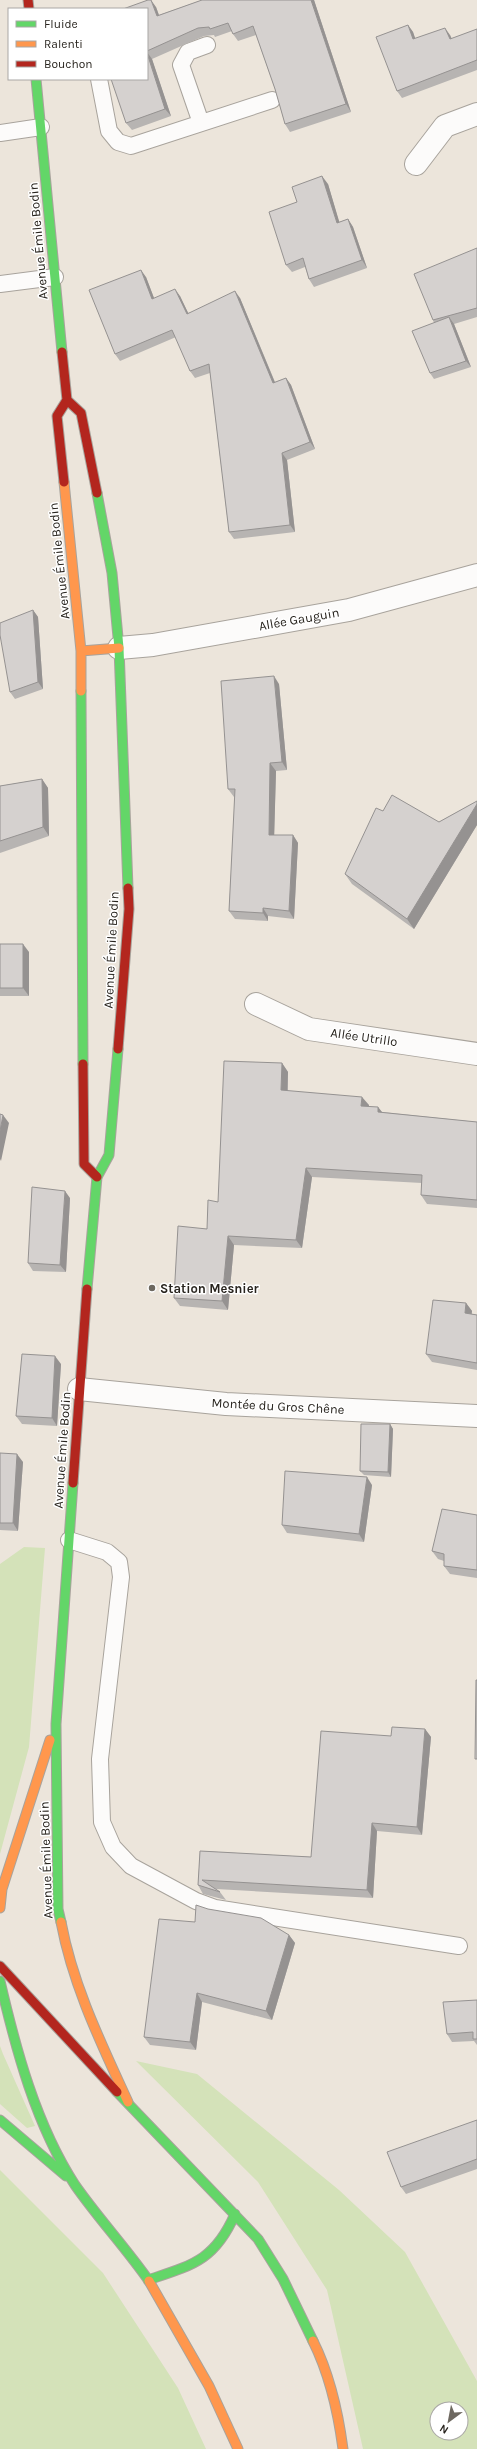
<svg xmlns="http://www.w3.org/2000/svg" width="477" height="2449" viewBox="0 0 477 2449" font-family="Karla,sans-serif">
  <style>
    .green { fill: #d4e2b9; fill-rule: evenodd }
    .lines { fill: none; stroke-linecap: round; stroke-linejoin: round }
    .lane-casing { stroke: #a8a39c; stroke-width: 18 }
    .street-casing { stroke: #a8a39c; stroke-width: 24 }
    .fast-casing { stroke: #a8a39c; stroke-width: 11 }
    .slow-casing { stroke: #a8a39c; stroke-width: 11 }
    .jam-casing { stroke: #a8a39c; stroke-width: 11 }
    .lane { stroke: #fcfbfa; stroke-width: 16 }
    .street { stroke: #fcfbfa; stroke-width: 22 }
    .fast { stroke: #63d668; stroke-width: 9 }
    .slow { stroke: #ff974d; stroke-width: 9 }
    .jam { stroke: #b3261e; stroke-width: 9 }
    .wall { fill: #b7b4b2 }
    .shaded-wall { fill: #959291 }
    .building { fill: #d5d1cf; stroke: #959291 }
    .poi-dot { fill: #6d6860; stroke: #fff; stroke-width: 1.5 }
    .labels { text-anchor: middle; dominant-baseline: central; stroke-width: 3; stroke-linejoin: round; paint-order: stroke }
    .street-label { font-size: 13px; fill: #28241e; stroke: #fff }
    .poi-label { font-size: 13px; font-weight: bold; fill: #28241e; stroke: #fff; text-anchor: start }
  </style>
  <rect width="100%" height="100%" fill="#ece5db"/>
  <path class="green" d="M 24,1547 L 45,1548 L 29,1747 L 0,1854 L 0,1564 Z
    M 0,2046 L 3,2054 L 35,2126 L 27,2128 L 0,2104 Z
    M 136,2061 L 197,2074 L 339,2190 L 405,2252 L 477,2381 L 477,2449 L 363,2449 L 327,2290 L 258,2182 ZM 437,2409 L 461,2409 L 461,2433 L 437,2433 Z
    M 0,2170 L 103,2273 L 178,2388 L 206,2449 L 0,2449 Z"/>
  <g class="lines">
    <defs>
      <path id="lane" d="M 99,79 L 109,131 L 118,142 L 131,146 L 272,100
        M 201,123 L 181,65 L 188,52 L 207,45
        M 0,133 L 41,127
        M 0,284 L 55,277
        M 69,1540 L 107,1552 L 119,1562 L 121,1577 L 100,1759 L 102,1822 L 113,1847 L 131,1866 L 196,1901 L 215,1908 L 459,1946"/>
      <path id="street" d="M 416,164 L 445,126 L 477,114
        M 119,648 L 153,645 L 349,610 L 477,575
        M 256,1004 L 309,1029 L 477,1054
        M 79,1389 L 226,1404 L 477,1416"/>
      <path id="fast" d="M 36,79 L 62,352
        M 97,493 L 112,573 L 119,648 L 128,888
        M 81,691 L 83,1064
        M 87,1289 L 97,1177 L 109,1155 L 118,1049
        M 61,1922 L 58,1909 L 56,1724 L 73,1483
        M 0,1981 C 16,2050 36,2125 75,2185 C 98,2218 126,2248 149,2281
        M 117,2092 L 258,2239 L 283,2279 L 313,2341
        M 0,2120 L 66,2176
        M 148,2280 C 193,2265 215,2260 235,2214"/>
      <path id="slow" d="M 64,482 L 81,651 L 81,691
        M 81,651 L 119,648
        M 0,1908 L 2,1889 L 50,1740
        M 61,1922 C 73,1986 101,2043 128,2102
        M 149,2281 L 209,2386 L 238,2449
        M 313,2341 C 330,2375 338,2411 343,2449"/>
      <path id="jam" d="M 28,0 L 29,9
        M 62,352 L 67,400 L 57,416 L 64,482
        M 67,400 L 81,413 L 97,493
        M 118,1049 L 129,909 L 128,888
        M 83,1064 L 84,1164 L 97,1177
        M 73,1483 L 87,1289
        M 0,1966 L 117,2092"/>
    </defs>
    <use href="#lane" class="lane-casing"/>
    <use href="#street" class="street-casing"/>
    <use href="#fast" class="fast-casing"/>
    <use href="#slow" class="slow-casing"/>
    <use href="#jam" class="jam-casing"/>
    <use href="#lane" class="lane"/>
    <use href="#street" class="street"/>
    <use href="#fast" class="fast"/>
    <use href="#slow" class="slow"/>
    <use href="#jam" class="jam"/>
  </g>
  <path class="wall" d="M 202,0 L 314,0 L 351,112 L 290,132 L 285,124 L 275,89 L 256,35 L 238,41 L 233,34 L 232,31 L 215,37 L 214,35 L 204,36 L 152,59 L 171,116 L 132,130 L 126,123 L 147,79 L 147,9 L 156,7 L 159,15 Z
    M 408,25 L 413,32 L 415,39 L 450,35 L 452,39 L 477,29 L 477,70 L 402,98 L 397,91 Z
    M 328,184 L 339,222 L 348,219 L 353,227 L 367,268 L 314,287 L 309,279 L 305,267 L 292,272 L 286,265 L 297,202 Z
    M 477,248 L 477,317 L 454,324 L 471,367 L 434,379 L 430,373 L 434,323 L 433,320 Z
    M 146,277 L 154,298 L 180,296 L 188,313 L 240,298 L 275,382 L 286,378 L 291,385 L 315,449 L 287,460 L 295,532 L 234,539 L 229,532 L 210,373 L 195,378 L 190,371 L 176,337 L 120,361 L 115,354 Z
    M 33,610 L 38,617 L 43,689 L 15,699 L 10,692 Z
    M 279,684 L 287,770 L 276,771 L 274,835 L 293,835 L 298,843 L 294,919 L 268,916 L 268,921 L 235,919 L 229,911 L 235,797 L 234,797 L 228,789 Z
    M 42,779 L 48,788 L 49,836 L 0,853 L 0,786 Z
    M 477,801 L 477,825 L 414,929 L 352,884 L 345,874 L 383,811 L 439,822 Z
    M 0,944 L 29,952 L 29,996 L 0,996 Z
    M 282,1063 L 288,1072 L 288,1091 L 369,1105 L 368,1107 L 378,1107 L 382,1112 L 477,1122 L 477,1208 L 427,1204 L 421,1195 L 422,1183 L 312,1177 L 302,1248 L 234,1245 L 228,1310 L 180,1306 L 174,1298 L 207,1229 L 218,1202 Z
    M 70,1198 L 66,1272 L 33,1271 L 28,1263 Z
    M 466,1303 L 472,1311 L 472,1314 L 477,1315 L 477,1370 L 432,1362 L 426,1354 Z
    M 61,1364 L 57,1426 L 22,1424 L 16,1416 Z
    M 390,1424 L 393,1429 L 391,1477 L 364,1475 L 360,1471 Z
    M 0,1453 L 23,1462 L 18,1531 L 0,1530 Z
    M 372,1485 L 364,1542 L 287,1533 L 282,1525 Z
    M 477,1515 L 477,1578 L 450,1574 L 444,1566 L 444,1561 L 438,1559 L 432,1551 Z
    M 425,1729 L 431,1737 L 422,1835 L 377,1831 L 373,1898 L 216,1889 L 220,1892 L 226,1900 L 203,1894 L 198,1885 L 200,1851 L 311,1857 L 391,1736 Z
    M 208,1909 L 289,1935 L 295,1943 L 272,2020 L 202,2002 L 196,2050 L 150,2045 L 144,2037 L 195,1922 Z
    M 477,2000 L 477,2045 L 474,2041 L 452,2042 L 447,2034 Z
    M 477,2120 L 477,2169 L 406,2194 L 401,2187 Z"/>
  <path class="shaded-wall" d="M 151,0 L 156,7 L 162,24 L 157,16 Z
    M 311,0 L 314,0 L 351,112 L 346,104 Z
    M 408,25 L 413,32 L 418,46 L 413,39 Z
    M 445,28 L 450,35 L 455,47 L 450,39 Z
    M 147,52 L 152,59 L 171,116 L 165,109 Z
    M 322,176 L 328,184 L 342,231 L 337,223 Z
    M 348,219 L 353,227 L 367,268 L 362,260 Z
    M 141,270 L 146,277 L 157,306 L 152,299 Z
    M 175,289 L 180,296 L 192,321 L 187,314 Z
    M 235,291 L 240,298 L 278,390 L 273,383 Z
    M 449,317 L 454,324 L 471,367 L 466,361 Z
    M 286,378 L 291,385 L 315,449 L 310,442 Z
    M 282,453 L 287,460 L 295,532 L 290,525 Z
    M 33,610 L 38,617 L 43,689 L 38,682 Z
    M 274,676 L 279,684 L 287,770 L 282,762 Z
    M 270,763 L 276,771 L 274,843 L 269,835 Z
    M 42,779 L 48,788 L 49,836 L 43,827 Z
    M 477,804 L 477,825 L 414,929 L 407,919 Z
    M 293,835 L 298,843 L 294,919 L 289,911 Z
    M 263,908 L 268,916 L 268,921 L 263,913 Z
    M 23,944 L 29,952 L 29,996 L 23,988 Z
    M 282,1063 L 288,1072 L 287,1099 L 281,1090 Z
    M 362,1097 L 369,1105 L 367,1115 L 361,1106 Z
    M 378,1107 L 385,1116 L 378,1112 Z
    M 3,1115 L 9,1123 L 1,1161 L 0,1159 L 0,1131 Z
    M 306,1168 L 312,1177 L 302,1248 L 296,1240 Z
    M 65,1191 L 70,1198 L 66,1272 L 60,1265 Z
    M 228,1236 L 234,1245 L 228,1310 L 222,1301 Z
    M 466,1303 L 472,1311 L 470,1321 L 465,1313 Z
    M 55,1356 L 61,1364 L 57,1426 L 52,1418 Z
    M 390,1424 L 393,1429 L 391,1477 L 388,1472 Z
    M 17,1454 L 23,1462 L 18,1531 L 13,1523 Z
    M 367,1477 L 372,1485 L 364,1542 L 359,1534 Z
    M 425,1729 L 431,1737 L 422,1835 L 417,1827 Z
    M 372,1823 L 377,1831 L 373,1898 L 367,1890 Z
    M 289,1935 L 295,1943 L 272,2020 L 266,2011 Z
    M 197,1993 L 202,2002 L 196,2050 L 190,2042 Z"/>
  <path class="building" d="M 148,0 L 151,0 L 157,16 L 202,0 L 311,0 L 346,104 L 285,124 L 275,89 L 253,26 L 233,34 L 228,23 L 210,29 L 209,27 L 198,28 L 147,51 L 147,9 L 123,9 Z
    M 408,25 L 413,39 L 445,28 L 450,39 L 477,29 L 477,60 L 397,91 L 376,37 Z
    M 147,53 L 165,109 L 126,123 L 111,79 L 147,79 Z
    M 322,176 L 337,223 L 348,219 L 362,260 L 309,279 L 303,258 L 286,265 L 269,212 L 297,202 L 292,187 Z
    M 477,248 L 477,308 L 433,320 L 414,274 Z
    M 141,270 L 152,299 L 175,289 L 187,314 L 235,291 L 273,383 L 286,378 L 310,442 L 282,453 L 290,525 L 229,532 L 209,364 L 190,371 L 172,330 L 115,354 L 89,290 Z
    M 449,317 L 466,361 L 430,373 L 412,331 Z
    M 33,610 L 38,682 L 10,692 L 0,635 L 0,623 Z
    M 274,676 L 282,762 L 270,763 L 269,835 L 293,835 L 289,911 L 263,908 L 263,913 L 229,911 L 235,789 L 228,789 L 221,681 Z
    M 42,779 L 43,827 L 0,841 L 0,786 Z
    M 392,795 L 439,822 L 477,801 L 477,804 L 407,919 L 345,874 L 376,808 L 383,811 Z
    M 0,944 L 23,944 L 23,988 L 0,988 Z
    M 224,1061 L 282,1063 L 281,1090 L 362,1097 L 361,1106 L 378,1107 L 378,1112 L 477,1122 L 477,1200 L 421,1195 L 422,1175 L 306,1168 L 296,1240 L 228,1236 L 222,1301 L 174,1298 L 178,1226 L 207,1229 L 208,1200 L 218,1202 Z
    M 0,1114 L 3,1115 L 0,1131 Z
    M 32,1187 L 65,1191 L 60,1265 L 28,1263 Z
    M 433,1300 L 466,1303 L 465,1313 L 477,1315 L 477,1363 L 426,1354 Z
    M 22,1354 L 55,1356 L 52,1418 L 16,1416 Z
    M 361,1424 L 390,1424 L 388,1472 L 360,1471 Z
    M 0,1453 L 17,1454 L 13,1523 L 0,1523 Z
    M 285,1471 L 367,1477 L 359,1534 L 282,1525 Z
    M 442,1509 L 477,1515 L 477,1570 L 444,1566 L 444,1554 L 432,1551 Z
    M 476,1680 L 477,1680 L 477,1759 L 475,1759 Z
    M 392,1727 L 425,1729 L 417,1827 L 372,1823 L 367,1890 L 202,1880 L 220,1892 L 198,1885 L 200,1851 L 311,1857 L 321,1731 L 391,1736 Z
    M 196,1905 L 208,1909 L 261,1918 L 289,1935 L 266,2011 L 197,1993 L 190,2042 L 144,2037 L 159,1919 L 195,1922 Z
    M 477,2000 L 477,2039 L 473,2039 L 473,2032 L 447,2034 L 443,2002 Z
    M 477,2120 L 477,2159 L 401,2187 L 387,2152 Z"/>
  <circle class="poi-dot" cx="152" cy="1288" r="4"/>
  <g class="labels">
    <g class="street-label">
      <text transform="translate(38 241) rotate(-95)">Avenue Émile Bodin</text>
      <text transform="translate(59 561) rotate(-96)">Avenue Émile Bodin</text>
      <text transform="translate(299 619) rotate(-10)">Allée Gauguin</text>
      <text transform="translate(111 950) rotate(-87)">Avenue Émile Bodin</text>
      <text transform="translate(364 1037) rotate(8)">Allée Utrillo</text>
      <text transform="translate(278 1406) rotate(3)">Montée du Gros Chêne</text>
      <text transform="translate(62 1450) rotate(-86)">Avenue Émile Bodin</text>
      <text transform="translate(46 1860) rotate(-92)">Avenue Émile Bodin</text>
    </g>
    <g class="poi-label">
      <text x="160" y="1288">Station Mesnier</text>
    </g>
  </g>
  <rect x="8" y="8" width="140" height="72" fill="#ffffff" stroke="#a9a7a5"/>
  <rect x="16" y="21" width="20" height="6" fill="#63d668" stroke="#a9a7a5"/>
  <text x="44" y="28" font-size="12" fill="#28241e">Fluide</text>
  <rect x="16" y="41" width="20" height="6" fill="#ff974d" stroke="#a9a7a5"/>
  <text x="44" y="48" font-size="12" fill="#28241e">Ralenti</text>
  <rect x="16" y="61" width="20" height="6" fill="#b3261e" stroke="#a9a7a5"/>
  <text x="44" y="68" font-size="12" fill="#28241e">Bouchon</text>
  <g transform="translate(449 2421) rotate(212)"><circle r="19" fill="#ffffff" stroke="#a9a7a5"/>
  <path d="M0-3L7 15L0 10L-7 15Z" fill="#6d6860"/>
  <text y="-6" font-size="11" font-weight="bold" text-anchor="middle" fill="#28241e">N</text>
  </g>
</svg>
